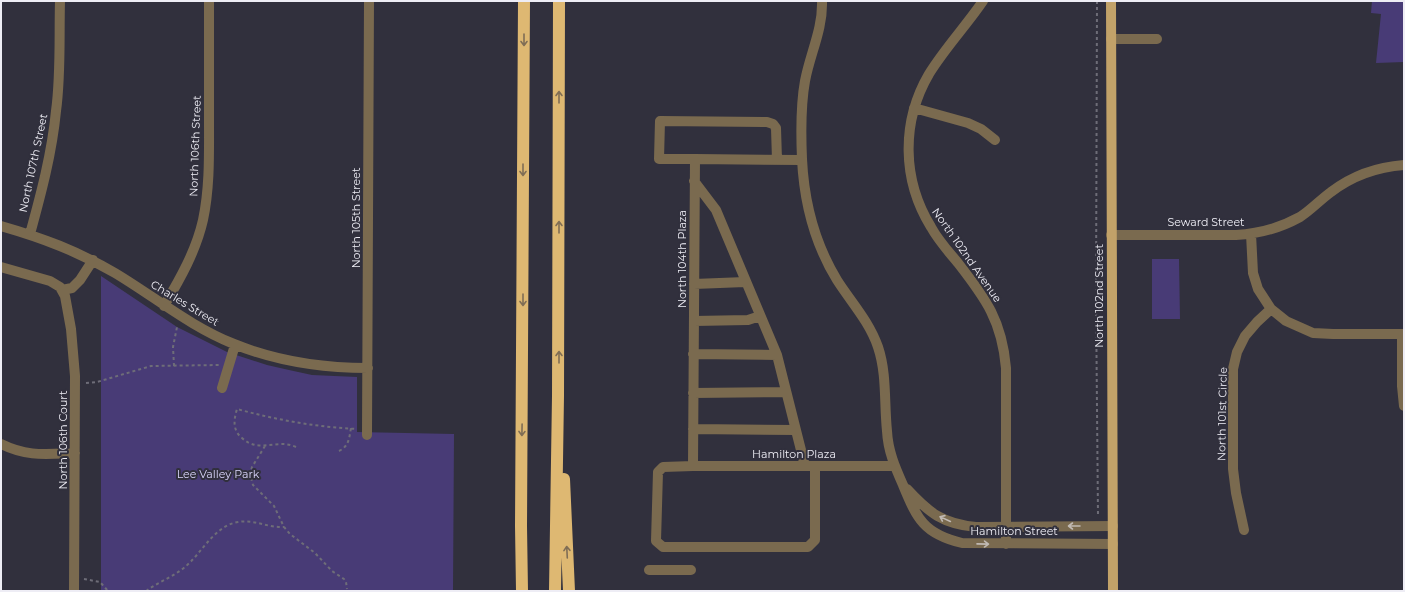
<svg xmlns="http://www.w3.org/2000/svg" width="1405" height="592" viewBox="0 0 1405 592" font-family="Montserrat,sans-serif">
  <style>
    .green { fill: #483b76 }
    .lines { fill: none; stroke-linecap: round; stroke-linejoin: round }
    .path { stroke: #6e6d78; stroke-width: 2; stroke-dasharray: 3 3; stroke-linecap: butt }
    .minor { stroke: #7a6a4f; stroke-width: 10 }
    .major { stroke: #c2a269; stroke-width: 10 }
    .highway { stroke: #deb872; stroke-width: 12 }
    .oneway { stroke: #7f6d55 }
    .oneway2 { stroke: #c0b9b3 }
    .labels { text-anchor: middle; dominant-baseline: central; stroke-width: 4; stroke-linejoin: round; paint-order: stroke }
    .street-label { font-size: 11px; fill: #eeedf5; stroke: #31303d }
    .park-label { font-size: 11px; fill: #dad5fb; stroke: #31303d }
  </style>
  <rect width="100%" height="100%" fill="#31303d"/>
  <path class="green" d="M 1372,1 L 1404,1 L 1404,62 L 1376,63 L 1381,14 L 1371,13 Z
    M 1152,259 L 1179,259 L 1180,319 L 1152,319 Z
    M 101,276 L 177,327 L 227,352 L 267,365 L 289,370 L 312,375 L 357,377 L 357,432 L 454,434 L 453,591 L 101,591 Z"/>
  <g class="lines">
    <path class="path" d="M 1097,1 L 1096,299 L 1098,516
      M 174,366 L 173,347 L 177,327
      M 86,383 L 97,382 L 151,366 L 219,365
      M 265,446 L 252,467 L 250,474 L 253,485 L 274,506 L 284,527 L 290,534 L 315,553 L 332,571 L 344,579 L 346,582 L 347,589
      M 296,447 C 277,438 259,454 242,438 C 232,430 234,419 237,409 C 277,420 316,427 357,429
      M 339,451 C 349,446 349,439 351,428
      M 209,473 L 225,471 L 250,474
      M 84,579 L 100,582 L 108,591
      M 146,591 C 158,582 173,577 185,567 C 202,553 214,526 238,522 C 254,519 268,528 284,527"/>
    <path class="minor" d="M 822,1 C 823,29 810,54 805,81 C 801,103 801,136 802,159 C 804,201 815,244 837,280 C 851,302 869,321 878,347 C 887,374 884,402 887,431 C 888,451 895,467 903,485 C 917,519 924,534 962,543 L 1113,544
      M 983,1 C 966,26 945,48 929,74 C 901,122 902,180 931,227 C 938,240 948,251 958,263 C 986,299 1002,321 1006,368 L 1006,544
      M 1111,39 L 1157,39
      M 914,108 L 968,123 L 981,129 L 995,140
      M 695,159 L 659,159 L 660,121 L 767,122 L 773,124 L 776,128 L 777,160
      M 694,181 L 716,210 L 777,355
      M 1,226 C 43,238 77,251 115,273 C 155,297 191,327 234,344 C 276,361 323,368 368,368
      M 30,234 C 41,194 52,153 56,111 C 61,75 59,38 60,1
      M 1251,234 L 1253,273 L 1258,289 L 1271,309 L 1286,321 L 1313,333 L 1333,334 L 1404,334
      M 1111,235 L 1236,235 C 1258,234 1280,228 1300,217 C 1311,210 1320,200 1331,192 C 1352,176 1377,167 1404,165
      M 1,267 L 50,281 L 60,287 L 65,296 L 71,329 L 75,376 L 74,591
      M 694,284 L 745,282
      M 62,290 L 72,288 L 80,280 L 93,260
      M 164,306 C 180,279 196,251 203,220 C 210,187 209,153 209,120 C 209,80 209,41 209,1
      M 694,321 L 748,320 L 760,316
      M 1402,334 L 1402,386 L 1404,406
      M 693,354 L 777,355 L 805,466
      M 222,388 L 235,345
      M 693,393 L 786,392
      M 693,429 L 796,430
      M 367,435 L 369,1
      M 1,444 C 27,457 46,454 75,453
      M 693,466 L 695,159 L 802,160
      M 815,466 L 815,540 L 808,547 L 663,547 L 656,541 L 658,472 L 663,467 L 693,466 L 894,466
      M 907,489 C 929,513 943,524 976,527 L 1113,526
      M 1244,530 L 1236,493 L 1233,469 L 1233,369 L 1237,352 L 1245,336 L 1257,322 L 1271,309
      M 649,570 L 691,570"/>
    <path class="major" d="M 1111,1 L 1113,591"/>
    <path class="highway" d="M 564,479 L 569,591
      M 522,591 L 521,526 L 524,1
      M 555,591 L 558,396 L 559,1"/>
  </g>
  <defs><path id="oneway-shaft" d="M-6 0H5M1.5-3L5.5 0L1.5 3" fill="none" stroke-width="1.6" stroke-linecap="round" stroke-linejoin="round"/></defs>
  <g class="oneway">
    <use href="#oneway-shaft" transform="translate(524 40) rotate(90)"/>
    <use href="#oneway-shaft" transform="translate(559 97) rotate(-90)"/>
    <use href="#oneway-shaft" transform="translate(523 170) rotate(90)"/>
    <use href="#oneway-shaft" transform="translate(559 227) rotate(-90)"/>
    <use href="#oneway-shaft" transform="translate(523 300) rotate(90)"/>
    <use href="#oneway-shaft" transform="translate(559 357) rotate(-90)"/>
    <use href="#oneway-shaft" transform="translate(522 430) rotate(91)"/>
    <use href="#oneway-shaft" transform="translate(567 552) rotate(-93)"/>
  </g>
  <g class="oneway2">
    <use href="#oneway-shaft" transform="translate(945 519) rotate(-155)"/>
    <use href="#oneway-shaft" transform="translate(1074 526) rotate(-180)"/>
    <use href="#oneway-shaft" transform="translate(983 544) rotate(1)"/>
  </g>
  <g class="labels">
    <g class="street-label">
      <text transform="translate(195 146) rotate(-88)">North 106th Street</text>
      <text transform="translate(33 163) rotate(-78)">North 107th Street</text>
      <text transform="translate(356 218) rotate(-90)">North 105th Street</text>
      <text x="1206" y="222">Seward Street</text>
      <text transform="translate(967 255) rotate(55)">North 102nd Avenue</text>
      <text transform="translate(682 259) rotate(-90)">North 104th Plaza</text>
      <text transform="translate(1099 296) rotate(-90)">North 102nd Street</text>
      <text transform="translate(185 303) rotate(31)">Charles Street</text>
      <text transform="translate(1222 414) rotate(-89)">North 101st Circle</text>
      <text transform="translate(63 440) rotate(-90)">North 106th Court</text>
      <text x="794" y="454">Hamilton Plaza</text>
      <text x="1014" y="531">Hamilton Street</text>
    </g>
    <g class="park-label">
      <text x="218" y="474">Lee Valley Park</text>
    </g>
  </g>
  <rect width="1405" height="592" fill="none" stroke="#eeedf5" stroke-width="4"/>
</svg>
